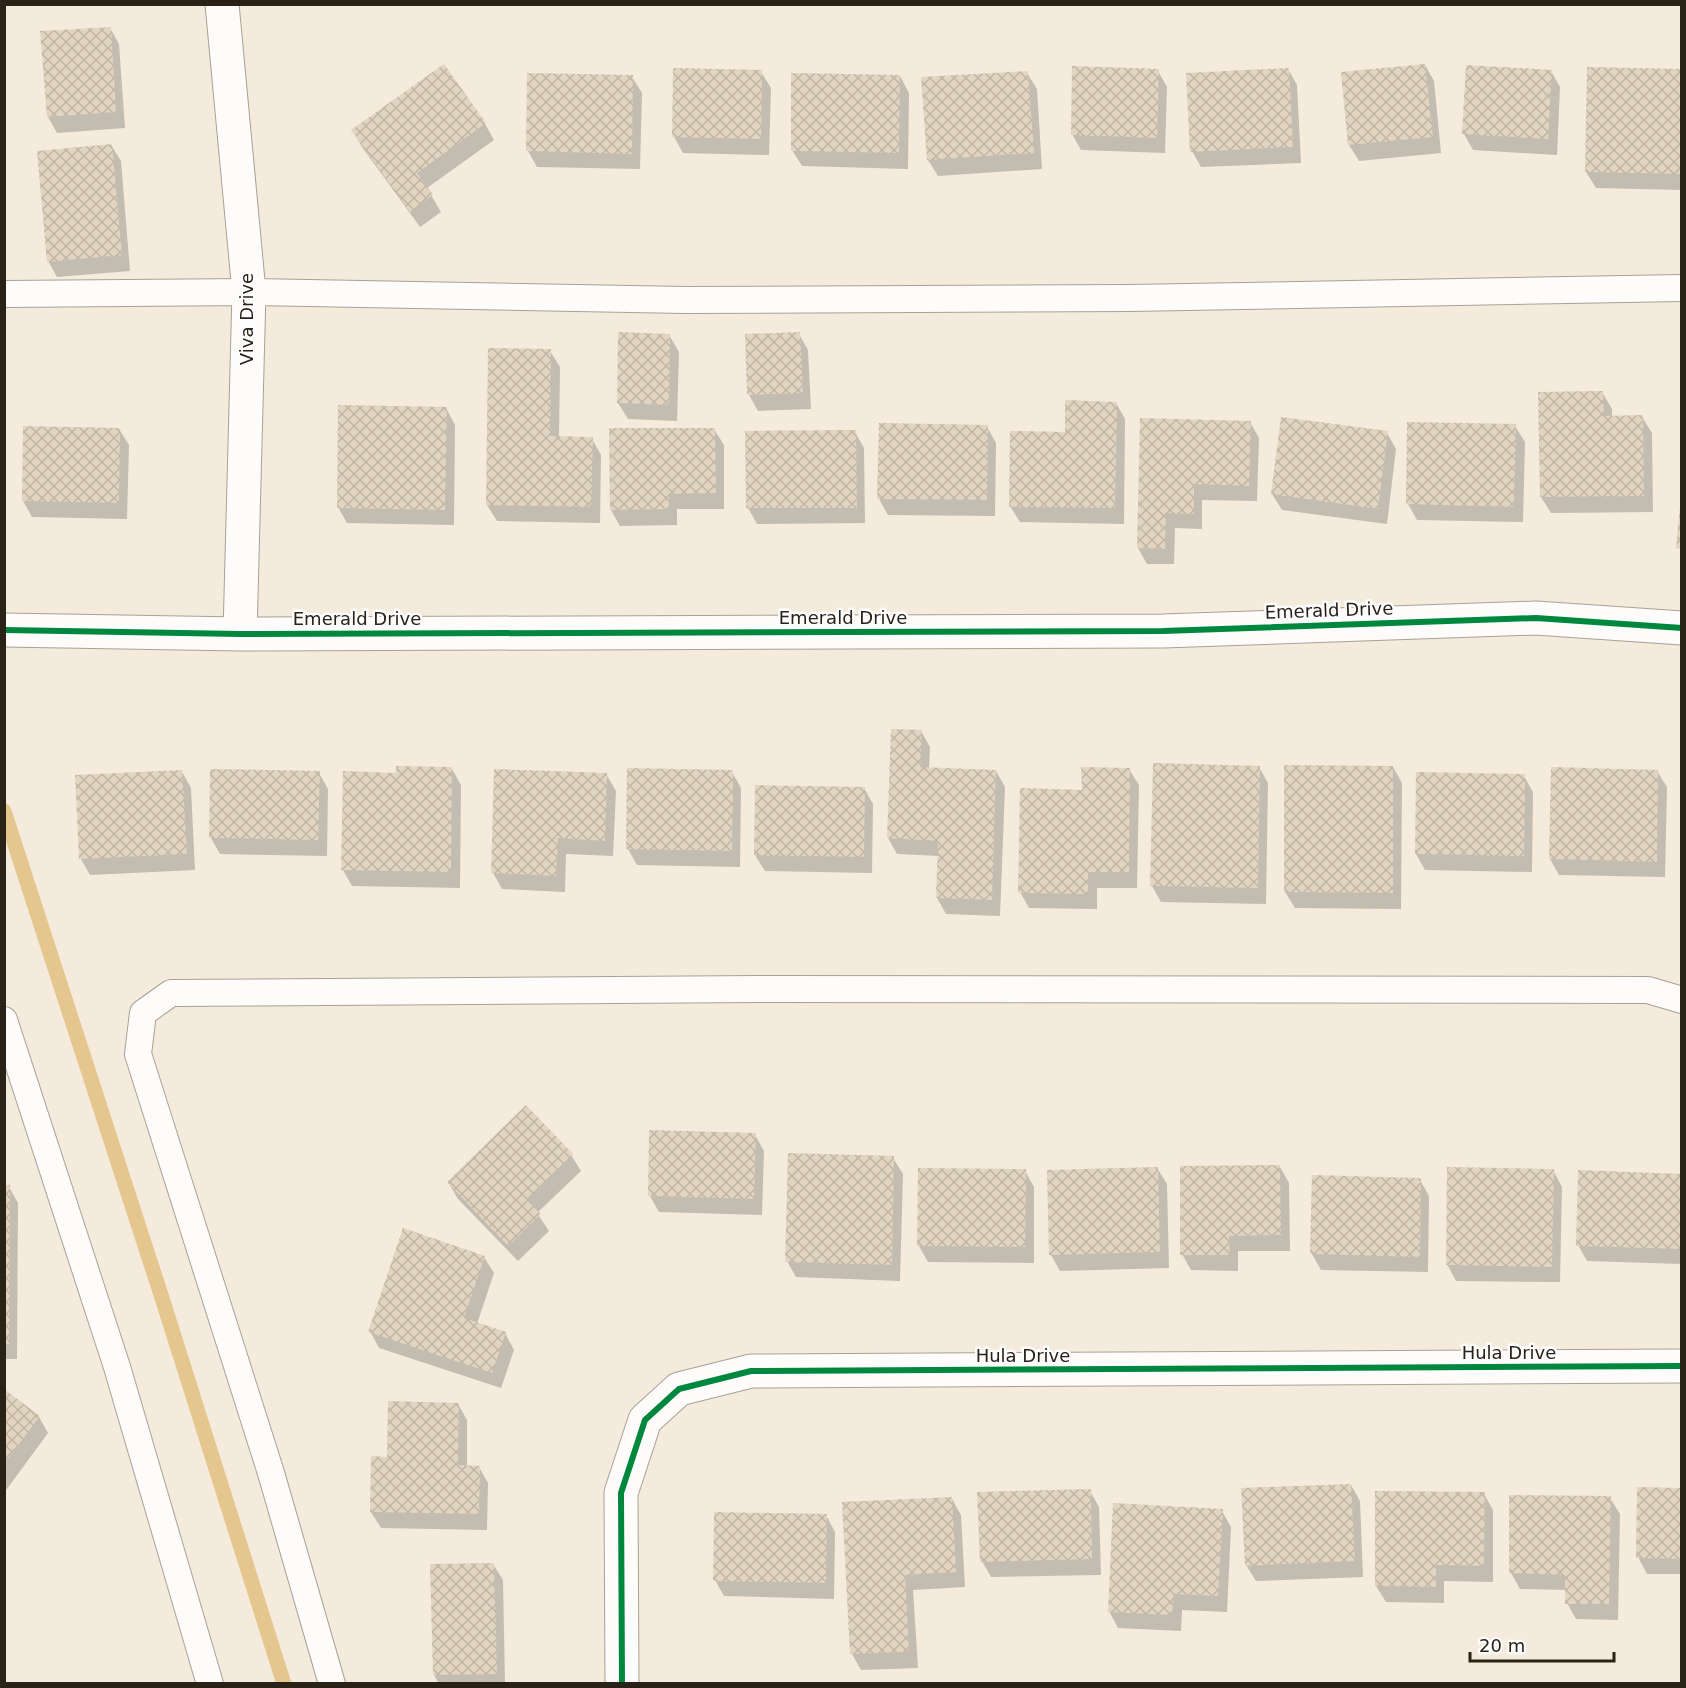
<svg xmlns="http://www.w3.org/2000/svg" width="1686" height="1688" viewBox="0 0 1686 1688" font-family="'DejaVu Sans',sans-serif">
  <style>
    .shadow { fill: #0003 }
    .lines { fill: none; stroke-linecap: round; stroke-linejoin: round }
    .stream { stroke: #e5c68e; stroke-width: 15 }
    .building { fill: url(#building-cross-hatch) }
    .service-casing { stroke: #a8a196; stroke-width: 28 }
    .minor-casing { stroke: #a8a196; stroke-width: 35 }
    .service { stroke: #fdfcfa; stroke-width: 26 }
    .minor { stroke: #fdfcfa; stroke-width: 33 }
    .cycleway-casing { stroke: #fdfdfd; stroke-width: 10 }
    .cycleway { stroke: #00873e; stroke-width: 6 }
    .labels { text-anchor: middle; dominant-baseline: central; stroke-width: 5; stroke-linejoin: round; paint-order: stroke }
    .street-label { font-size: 18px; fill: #282217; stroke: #fdfdfd }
  </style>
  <defs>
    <pattern id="building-cross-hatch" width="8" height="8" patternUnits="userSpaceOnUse" patternTransform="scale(1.5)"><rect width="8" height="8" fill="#e1d4c0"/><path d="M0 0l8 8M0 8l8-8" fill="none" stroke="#c1b6a4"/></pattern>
  </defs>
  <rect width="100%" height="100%" fill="#f4ebdc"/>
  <path class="shadow" d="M 110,28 L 119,44 L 125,128 L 57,133 L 48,117 L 42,33 Z
    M 1425,65 L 1434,81 L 1441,153 L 1359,161 L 1349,145 Z
    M 444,66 L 485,124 L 494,140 L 427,188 L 441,212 L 420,227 L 362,147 L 353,131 Z
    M 1288,69 L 1297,85 L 1301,163 L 1201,167 L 1192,151 Z
    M 1682,70 L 1682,190 L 1596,188 L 1586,172 Z
    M 1158,71 L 1167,87 L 1165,153 L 1081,150 L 1072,134 Z
    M 1551,71 L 1560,87 L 1557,155 L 1473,150 L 1464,134 Z
    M 761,72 L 771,88 L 769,155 L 683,153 L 674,137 Z
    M 1027,73 L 1037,89 L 1042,169 L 938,176 L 928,160 Z
    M 900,76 L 909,93 L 908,169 L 802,166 L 792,150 Z
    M 632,77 L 642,93 L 640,169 L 537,167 L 528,151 Z
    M 111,145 L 121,161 L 130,271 L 57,277 L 48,261 Z
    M 799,334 L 808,350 L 811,409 L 758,411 L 749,395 Z
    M 669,335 L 679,352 L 677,421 L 628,419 L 618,403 Z
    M 550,351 L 560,367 L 559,438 L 592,439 L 601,455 L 600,523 L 497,521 L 487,505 Z
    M 1602,392 L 1612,409 L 1612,417 L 1642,417 L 1652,433 L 1653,512 L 1551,513 L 1541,497 Z
    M 1116,403 L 1125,419 L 1124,524 L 1020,522 L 1010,506 L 1067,434 Z
    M 446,408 L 455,425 L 454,525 L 347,523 L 338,507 Z
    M 1141,419 L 1250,422 L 1259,438 L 1257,501 L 1202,500 L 1202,529 L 1175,528 L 1174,564 L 1147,564 L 1138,548 Z
    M 1515,426 L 1525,442 L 1523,522 L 1417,520 L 1408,504 Z
    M 987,427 L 996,443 L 995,516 L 888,515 L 879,499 Z
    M 119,429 L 129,445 L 127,519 L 32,517 L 23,501 Z
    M 714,429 L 724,445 L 724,509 L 677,509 L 677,525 L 620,526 L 611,510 Z
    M 855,432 L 864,448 L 865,523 L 757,524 L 748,508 Z
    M 1387,433 L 1396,449 L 1387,524 L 1282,510 L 1272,494 Z
    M 921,731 L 930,747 L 929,769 L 996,771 L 1005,787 L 1000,916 L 946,914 L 937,898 L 939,856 L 897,854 L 888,838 Z
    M 1154,765 L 1259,767 L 1268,783 L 1266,904 L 1161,902 L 1152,886 Z
    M 1393,767 L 1402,783 L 1401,909 L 1295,908 L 1285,892 Z
    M 452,769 L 461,785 L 460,888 L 352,886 L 343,870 Z
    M 1129,769 L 1139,785 L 1137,888 L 1097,888 L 1097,909 L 1029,908 L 1020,892 L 1083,792 Z
    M 1657,771 L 1667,787 L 1665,877 L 1559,875 L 1550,859 Z
    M 182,772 L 191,788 L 195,870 L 90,875 L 81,859 L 76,777 Z
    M 732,772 L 741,788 L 740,867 L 637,865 L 628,849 Z
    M 319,773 L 328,789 L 327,856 L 220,854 L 211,838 Z
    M 606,774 L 616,791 L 613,856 L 566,854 L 565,892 L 502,889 L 493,873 Z
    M 1524,776 L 1533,792 L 1532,872 L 1425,870 L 1416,854 Z
    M 756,786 L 864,788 L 873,804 L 872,873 L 765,871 L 755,855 Z
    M 755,1135 L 764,1151 L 762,1215 L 659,1212 L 650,1196 Z
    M 571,1155 L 581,1171 L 537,1213 L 549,1231 L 518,1261 L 458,1199 L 448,1182 Z
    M 893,1158 L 903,1174 L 900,1281 L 796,1277 L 787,1261 Z
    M 1280,1167 L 1289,1183 L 1290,1251 L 1238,1251 L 1238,1271 L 1191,1270 L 1182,1254 Z
    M 1157,1168 L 1167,1184 L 1169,1268 L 1060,1271 L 1051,1255 Z
    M 1553,1170 L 1562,1187 L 1560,1282 L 1456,1281 L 1447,1264 Z
    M 1025,1171 L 1034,1187 L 1034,1263 L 928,1262 L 919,1246 Z
    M 1682,1175 L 1682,1264 L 1587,1261 L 1578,1245 Z
    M 1420,1180 L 1429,1196 L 1428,1272 L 1321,1270 L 1312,1254 Z
    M 4,1187 L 9,1187 L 18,1203 L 17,1359 L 4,1359 Z
    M 484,1257 L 494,1273 L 477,1324 L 505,1333 L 514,1350 L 501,1388 L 379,1348 L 370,1331 Z
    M 4,1391 L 39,1417 L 48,1433 L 4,1493 Z
    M 458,1404 L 467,1420 L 467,1467 L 479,1467 L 488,1483 L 487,1530 L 381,1528 L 371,1512 L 389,1458 Z
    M 1351,1485 L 1360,1501 L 1363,1577 L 1256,1581 L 1246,1565 Z
    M 1682,1490 L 1682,1574 L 1647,1574 L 1638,1557 Z
    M 1090,1491 L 1099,1507 L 1101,1575 L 991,1577 L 982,1561 Z
    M 1484,1494 L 1493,1510 L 1493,1582 L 1444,1581 L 1444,1603 L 1386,1602 L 1376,1586 Z
    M 1610,1498 L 1620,1514 L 1618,1620 L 1576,1619 L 1567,1603 L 1567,1590 L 1520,1589 L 1511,1573 Z
    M 952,1499 L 961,1515 L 965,1587 L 913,1590 L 918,1668 L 861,1670 L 852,1654 Z
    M 1222,1511 L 1231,1527 L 1227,1612 L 1182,1610 L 1181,1631 L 1118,1628 L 1109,1611 Z
    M 826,1515 L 835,1532 L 834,1599 L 724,1596 L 715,1580 Z
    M 493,1564 L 503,1580 L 505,1684 L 439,1684 L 434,1675 L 432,1566 Z"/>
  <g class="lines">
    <path class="stream" d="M 4,811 L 162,1298 L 284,1684"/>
  </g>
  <path class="building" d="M 111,27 L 116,112 L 47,117 L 40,31 Z
    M 444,64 L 486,123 L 417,173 L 433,195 L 410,212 L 351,130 Z
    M 1425,64 L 1433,137 L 1348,145 L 1341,72 Z
    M 1466,65 L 1552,70 L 1548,139 L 1462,134 Z
    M 1072,66 L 1159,69 L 1157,138 L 1071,135 Z
    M 1587,67 L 1682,69 L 1682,174 L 1585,172 Z
    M 673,68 L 762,70 L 761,139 L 672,137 Z
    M 1289,68 L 1293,147 L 1190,152 L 1186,73 Z
    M 1028,71 L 1034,153 L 927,160 L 921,77 Z
    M 527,73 L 633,75 L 632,154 L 526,151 Z
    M 791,73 L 900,75 L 899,153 L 791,151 Z
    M 112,144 L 122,255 L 47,262 L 37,151 Z
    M 618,332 L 670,334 L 669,405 L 617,403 Z
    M 800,332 L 803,393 L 747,395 L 745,334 Z
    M 488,348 L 551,349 L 550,436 L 593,437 L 591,507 L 486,505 Z
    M 1603,391 L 1604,416 L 1643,415 L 1644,496 L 1540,497 L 1538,392 Z
    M 1065,400 L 1117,402 L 1115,508 L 1009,507 L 1010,431 L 1065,432 Z
    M 338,405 L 447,407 L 445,510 L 337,508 Z
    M 1281,417 L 1388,431 L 1378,509 L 1271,494 Z
    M 1140,418 L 1251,421 L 1249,486 L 1194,484 L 1194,514 L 1166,513 L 1165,549 L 1137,548 Z
    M 1407,422 L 1516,424 L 1514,507 L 1406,504 Z
    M 879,423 L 988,425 L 987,500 L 877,499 Z
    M 23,426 L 120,428 L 119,503 L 22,501 Z
    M 609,428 L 715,428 L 716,493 L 669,494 L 669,509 L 610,510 Z
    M 856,430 L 857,508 L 746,508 L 745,431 Z
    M 1680,506 L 1682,506 L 1682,549 L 1676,548 Z
    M 891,729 L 922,730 L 920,767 L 996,770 L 992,900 L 936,898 L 938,841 L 887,838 Z
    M 1153,763 L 1260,766 L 1258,888 L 1150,886 Z
    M 1284,765 L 1393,766 L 1393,893 L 1284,892 Z
    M 396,766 L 452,767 L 451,872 L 341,870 L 343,771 L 396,773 Z
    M 1081,767 L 1130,768 L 1129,872 L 1088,872 L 1088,894 L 1018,893 L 1020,788 L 1082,790 Z
    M 1551,767 L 1658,770 L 1657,862 L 1549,859 Z
    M 627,768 L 733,770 L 732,851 L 626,849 Z
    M 210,769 L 320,771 L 318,840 L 209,838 Z
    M 494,769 L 607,773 L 605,841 L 558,838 L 556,876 L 491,873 Z
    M 182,770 L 187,854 L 79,859 L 75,775 Z
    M 1416,772 L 1525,774 L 1524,856 L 1415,854 Z
    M 755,785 L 865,787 L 864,857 L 754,855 Z
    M 526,1105 L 573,1154 L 526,1199 L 541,1214 L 508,1246 L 447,1182 Z
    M 649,1130 L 756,1133 L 754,1199 L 648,1196 Z
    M 788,1153 L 894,1156 L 892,1265 L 785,1262 Z
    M 1280,1165 L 1281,1235 L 1229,1236 L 1230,1255 L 1180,1255 L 1180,1166 Z
    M 1158,1167 L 1160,1252 L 1049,1255 L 1047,1170 Z
    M 1447,1167 L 1554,1169 L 1552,1267 L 1446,1265 Z
    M 918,1168 L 1026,1169 L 1025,1247 L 917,1246 Z
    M 1578,1170 L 1682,1174 L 1682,1249 L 1576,1246 Z
    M 1312,1175 L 1421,1178 L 1420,1257 L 1310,1254 Z
    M 4,1185 L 10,1185 L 9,1344 L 4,1344 Z
    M 403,1228 L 485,1256 L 464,1318 L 506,1332 L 492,1373 L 368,1332 Z
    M 4,1389 L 40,1416 L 4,1464 Z
    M 388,1401 L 459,1403 L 458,1465 L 480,1466 L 479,1514 L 370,1512 L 371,1456 L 387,1457 Z
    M 1351,1484 L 1355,1561 L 1245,1566 L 1241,1488 Z
    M 1637,1487 L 1682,1488 L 1682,1559 L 1636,1558 Z
    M 1091,1489 L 1092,1559 L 980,1562 L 977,1492 Z
    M 1375,1491 L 1485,1492 L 1484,1566 L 1436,1565 L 1436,1587 L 1375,1586 Z
    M 1509,1495 L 1611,1496 L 1609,1604 L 1565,1604 L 1565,1575 L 1509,1573 Z
    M 952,1497 L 956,1572 L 905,1575 L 909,1652 L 850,1654 L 842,1502 Z
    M 1113,1503 L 1223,1509 L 1218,1596 L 1174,1594 L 1172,1615 L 1108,1612 Z
    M 714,1512 L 827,1514 L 826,1583 L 713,1581 Z
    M 494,1563 L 497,1674 L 433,1675 L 430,1564 Z"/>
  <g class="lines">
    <defs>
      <path id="service" d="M 4,294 L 249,292 L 685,300 L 1130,298 L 1682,288
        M 4,1020 L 117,1367 L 210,1684
        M 332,1684 L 271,1473 L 138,1054 L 143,1013 L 171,993 L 758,989 L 1648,990 L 1682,1000"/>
      <path id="minor" d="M 222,4 L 249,292 L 240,634
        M 4,630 L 240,634 L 1163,631 L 1536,618 L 1682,628
        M 622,1684 L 621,1493 L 645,1420 L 679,1389 L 751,1371 L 1682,1366"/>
    </defs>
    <use href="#service" class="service-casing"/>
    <use href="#minor" class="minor-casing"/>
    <use href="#service" class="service"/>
    <use href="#minor" class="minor"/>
    <defs>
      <path id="cycleway" d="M 4,630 L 240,634 L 1163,631 L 1536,618 L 1682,628
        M 622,1684 L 621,1493 L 645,1420 L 679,1389 L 751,1371 L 1682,1366"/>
    </defs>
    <use href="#cycleway" class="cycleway-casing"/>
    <use href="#cycleway" class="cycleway"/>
  </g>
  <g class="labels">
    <g class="street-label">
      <text transform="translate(246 319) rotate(-90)">Viva Drive</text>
      <text transform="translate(1329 610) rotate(-2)">Emerald Drive</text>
      <text x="843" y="617">Emerald Drive</text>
      <text x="357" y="618">Emerald Drive</text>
      <text x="1509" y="1352">Hula Drive</text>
      <text x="1023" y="1355">Hula Drive</text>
    </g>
  </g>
  <rect width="1686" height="1688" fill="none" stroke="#282217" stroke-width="12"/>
  <path d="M1470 1652v9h144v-9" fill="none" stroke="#282217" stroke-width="3"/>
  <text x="1479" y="1652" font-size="18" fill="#282217" stroke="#fdfdfd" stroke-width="4.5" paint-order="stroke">20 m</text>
</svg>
